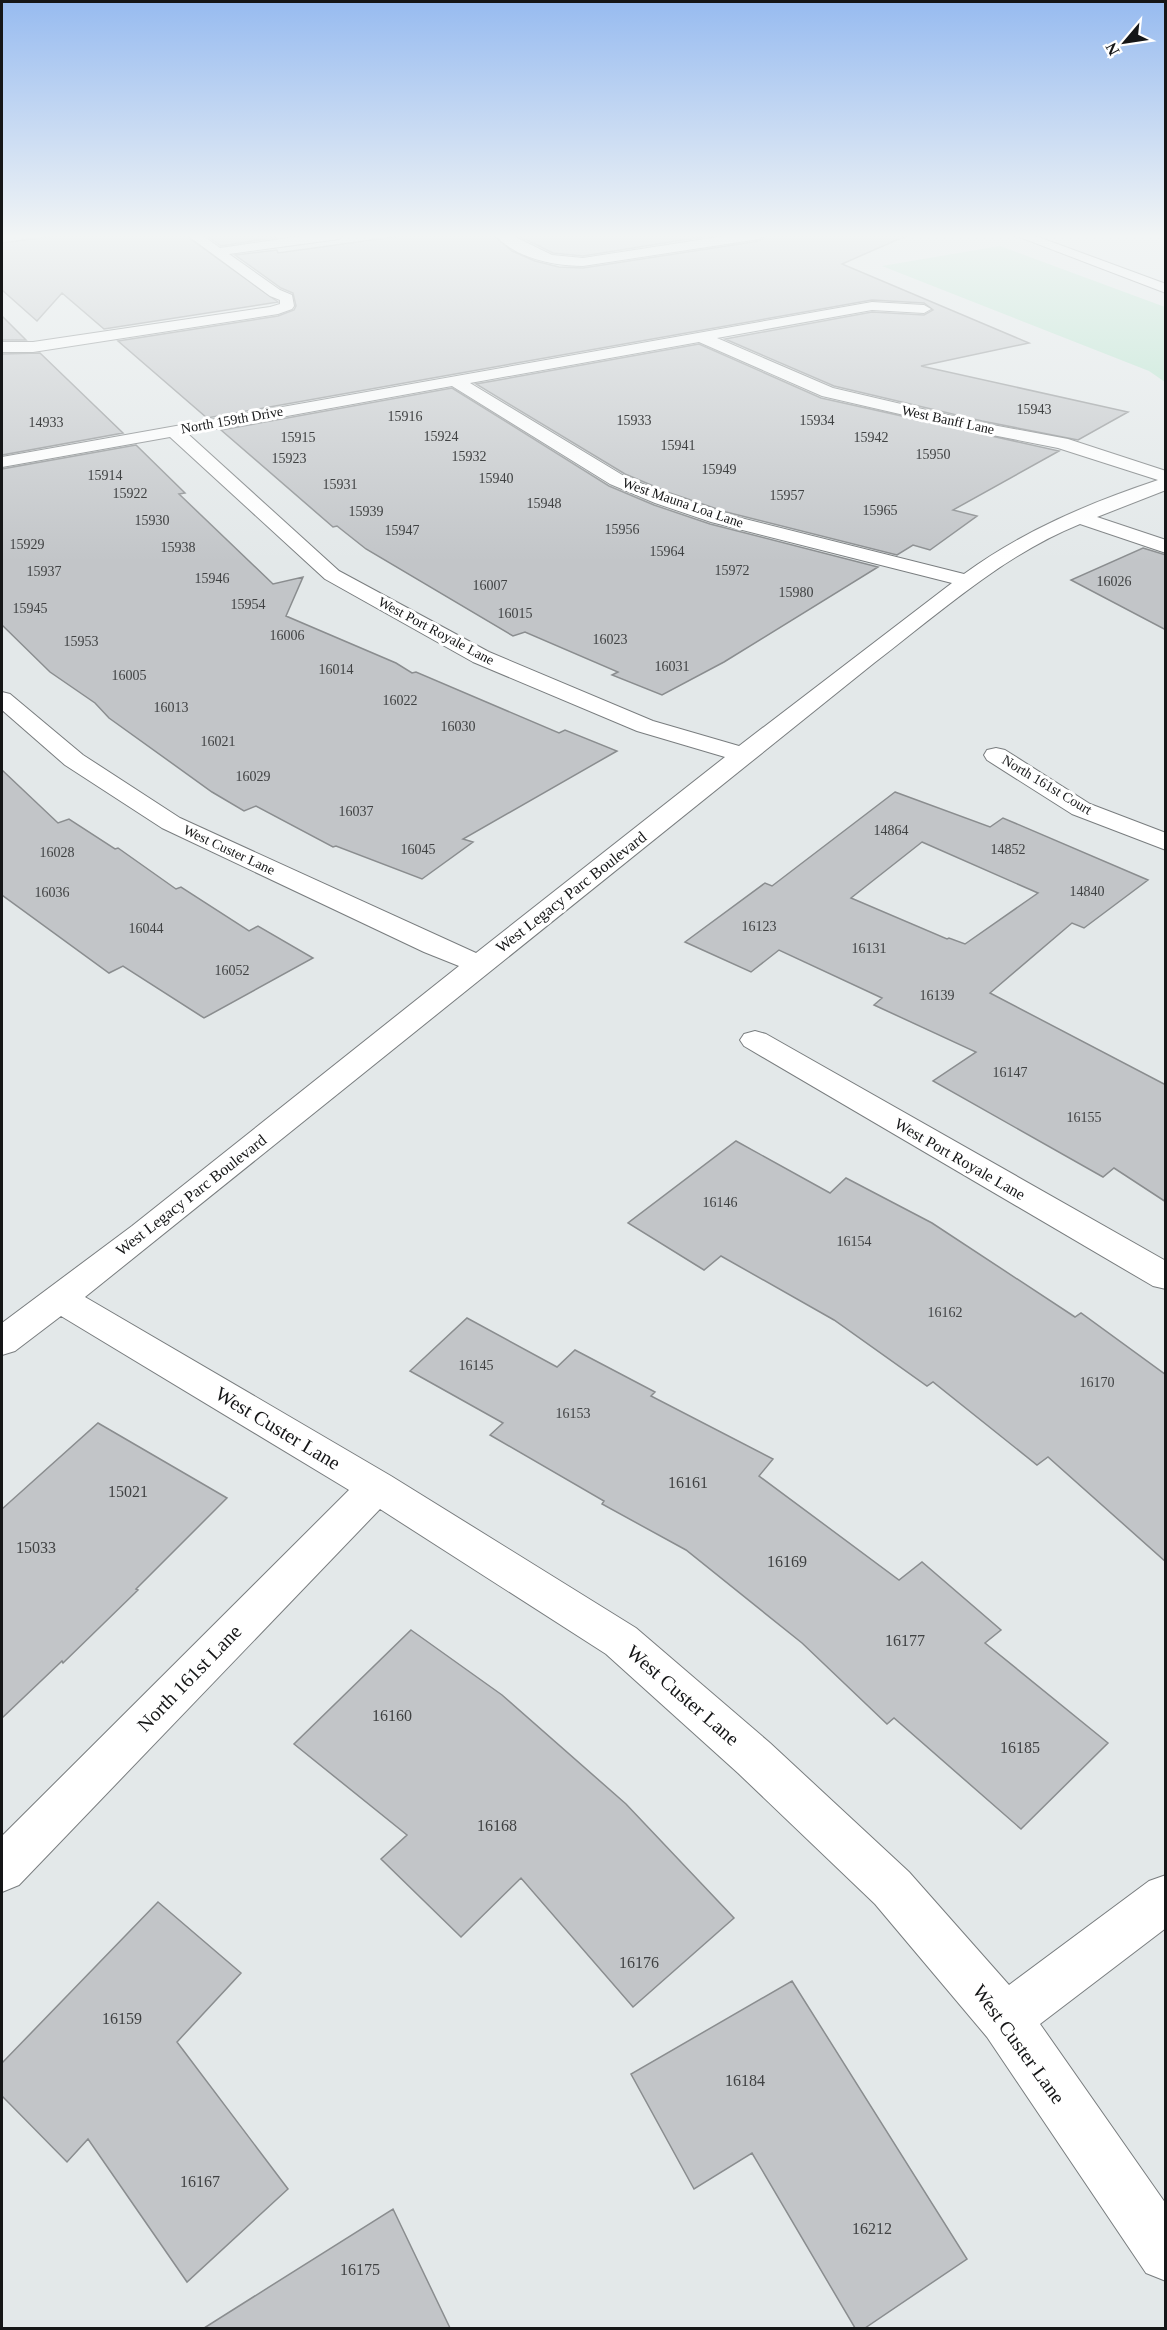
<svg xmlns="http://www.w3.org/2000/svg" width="1167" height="2330" viewBox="0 0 1167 2330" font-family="Georgia,serif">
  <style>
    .green { fill: #b4e3cb }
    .building { fill: #c2c5c8; stroke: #8a8d8f; stroke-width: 1.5; fill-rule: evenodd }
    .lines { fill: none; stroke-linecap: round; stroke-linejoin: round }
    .minor-casing { stroke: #797d7f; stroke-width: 2 }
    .minor { fill: #fff; fill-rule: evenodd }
    .labels { text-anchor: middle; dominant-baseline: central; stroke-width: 6; stroke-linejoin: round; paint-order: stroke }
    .number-label { font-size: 14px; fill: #404243 }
    .far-street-label { font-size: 14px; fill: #151617; stroke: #fff }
    .street-label { font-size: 16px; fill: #151617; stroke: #fff }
    .near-number-label { font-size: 16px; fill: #404243 }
    .near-street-label { font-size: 20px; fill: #151617; stroke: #fff }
  </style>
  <rect width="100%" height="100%" fill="#e3e8e9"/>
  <path class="green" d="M 1000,246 L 1165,307 L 1165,382 L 1149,371 L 882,266 Z"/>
  <path class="building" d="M 63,235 L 185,235 L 278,302 L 104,329 L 62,293 L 37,321 L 2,290 L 2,243 Z
    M 206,235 L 277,235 L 277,237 L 221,246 Z
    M 408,235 L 493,235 L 512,251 L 535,261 L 559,267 L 583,268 L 759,241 L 767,235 L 908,235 L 842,264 L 1029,343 L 921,366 L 1128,412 L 1078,440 L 982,421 L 834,386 L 725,339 L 872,312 L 924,315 L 933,310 L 924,303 L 872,300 L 207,418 L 118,341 L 278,316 L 294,310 L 296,306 L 293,293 L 281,288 L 235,255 L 277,250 L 278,253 Z
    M 517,235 L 714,235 L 583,256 L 553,253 Z
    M 2,316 L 26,340 L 2,340 Z
    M 699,344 L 821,398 L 1059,451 L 953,510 L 977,516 L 930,550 L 913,545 L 897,555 L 726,512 L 670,493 L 625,474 L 476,384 Z
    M 40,353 L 123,433 L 2,455 L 2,354 Z
    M 452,388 L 609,486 L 654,505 L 710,524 L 878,567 L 724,662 L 662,695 L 612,675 L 618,672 L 525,632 L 513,636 L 366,549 L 337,526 L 333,527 L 221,430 Z
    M 136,445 L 185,493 L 179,494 L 273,584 L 303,577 L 286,616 L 396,663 L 412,673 L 416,672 L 559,733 L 565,730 L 617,751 L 463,839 L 473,842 L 422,879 L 336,846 L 333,847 L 256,806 L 244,811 L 212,792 L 109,718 L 95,703 L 50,672 L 2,625 L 2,469 Z
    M 1143,548 L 1166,555 L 1166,630 L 1071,580 Z
    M 2,770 L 58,823 L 69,819 L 115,849 L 118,848 L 176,889 L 181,887 L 249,931 L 258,926 L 313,958 L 204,1018 L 123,966 L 109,973 L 2,895 Z
    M 895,792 L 990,827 L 1003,818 L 1148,880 L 1084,928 L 1072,923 L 990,993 L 1166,1085 L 1166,1202 L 1114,1168 L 1103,1177 L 933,1081 L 976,1052 L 874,1005 L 882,998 L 779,950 L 751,972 L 685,942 L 765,883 L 772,886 ZM 922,842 L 1038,893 L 965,944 L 949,938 L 947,939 L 851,898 Z
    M 736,1141 L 830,1193 L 846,1178 L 932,1223 L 1075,1317 L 1081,1313 L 1166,1375 L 1166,1562 L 1048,1457 L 1037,1465 L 933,1382 L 927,1386 L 834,1320 L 721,1256 L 704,1270 L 628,1223 Z
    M 467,1318 L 557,1367 L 575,1350 L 655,1392 L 651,1396 L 773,1459 L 759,1476 L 899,1580 L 922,1562 L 1001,1630 L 985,1643 L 1108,1743 L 1021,1829 L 894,1718 L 887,1724 L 802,1643 L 686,1550 L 602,1504 L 604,1501 L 490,1435 L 503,1423 L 410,1371 Z
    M 98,1423 L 227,1498 L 136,1589 L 138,1590 L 63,1663 L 62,1661 L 2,1718 L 2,1509 Z
    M 411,1630 L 502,1695 L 626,1804 L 734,1918 L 633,2007 L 521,1878 L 461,1937 L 381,1859 L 407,1835 L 294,1744 Z
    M 158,1902 L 241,1973 L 177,2042 L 288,2189 L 187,2282 L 88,2139 L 67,2162 L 2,2096 L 2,2063 Z
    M 792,1981 L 967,2259 L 865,2328 L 855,2328 L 752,2153 L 694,2189 L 631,2074 Z
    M 393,2209 L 450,2328 L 204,2328 Z"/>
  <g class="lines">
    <defs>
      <path id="minor" d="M 187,235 L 202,235 L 220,248 L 308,235 L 345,235 L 339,239 L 229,254 L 280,290 L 292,295 L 294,306 L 292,309 L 278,314 L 33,352 L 2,352 L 2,342 L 33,342 L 270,307 L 280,304 L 280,300 L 270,296 Z
        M 495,235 L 511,235 L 552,255 L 583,258 L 731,235 L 765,235 L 759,239 L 583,266 C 553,266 516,258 495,235 Z
        M 1014,235 L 1033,235 L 1166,284 L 1166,293 Z
        M 872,302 L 924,305 L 931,309 L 924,313 L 872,310 L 717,338 L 833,388 L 982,423 L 1068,439 L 1166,471 L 1166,490 L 1097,517 L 1166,540 L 1166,553 L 1080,524 C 1003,555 939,613 874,663 L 85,1297 L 391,1476 L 636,1628 L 770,1743 L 909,1872 L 1009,1985 L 1149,1881 L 1166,1875 L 1166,1928 L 1040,2024 L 1166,2204 L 1166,2281 L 1146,2273 L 987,2037 L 875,1904 L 738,1773 L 606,1654 L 380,1509 L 19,1885 L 2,1892 L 2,1836 L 349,1490 L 61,1316 L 15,1351 L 2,1355 L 2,1323 L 132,1226 L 459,966 L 424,952 L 162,828 L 65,765 L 2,710 L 2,692 L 10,694 L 83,755 L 180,818 L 476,953 L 725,757 L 637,731 L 473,662 L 325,579 L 170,437 L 2,467 L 2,457 ZM 699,342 L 822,396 L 982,433 L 1058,448 L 1158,480 C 1089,503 1023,531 964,574 L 725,514 L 669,495 L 624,476 L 470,383 ZM 452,386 L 610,484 L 655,503 L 711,522 L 952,583 L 739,746 L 653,721 L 489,652 L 339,571 L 188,434 Z
        M 996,748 L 1005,750 L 1090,804 L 1166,833 L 1166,850 L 1072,814 L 987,760 L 984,755 L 987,750 Z
        M 755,1031 L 766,1034 L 1166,1261 L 1166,1289 L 1153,1286 L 744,1046 L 740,1040 L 744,1034 Z"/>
    </defs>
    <use href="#minor" class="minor-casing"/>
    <use href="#minor" class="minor"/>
  </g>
  <linearGradient id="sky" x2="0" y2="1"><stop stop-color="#97bbf0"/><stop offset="0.42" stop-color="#f2f5f5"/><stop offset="1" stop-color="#f2f5f5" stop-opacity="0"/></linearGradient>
  <rect width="1167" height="562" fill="url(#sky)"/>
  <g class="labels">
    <g class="number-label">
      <text x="1034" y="409">15943</text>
      <text x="405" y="416">15916</text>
      <text x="634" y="420">15933</text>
      <text x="817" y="420">15934</text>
      <text x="46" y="422">14933</text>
      <text x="441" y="436">15924</text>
      <text x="298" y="437">15915</text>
      <text x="871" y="437">15942</text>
      <text x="678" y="445">15941</text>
      <text x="933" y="454">15950</text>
      <text x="469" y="456">15932</text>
      <text x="289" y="458">15923</text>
      <text x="719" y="469">15949</text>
      <text x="105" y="475">15914</text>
      <text x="496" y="478">15940</text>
      <text x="340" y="484">15931</text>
      <text x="130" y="493">15922</text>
      <text x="787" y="495">15957</text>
      <text x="544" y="503">15948</text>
      <text x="880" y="510">15965</text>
      <text x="366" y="511">15939</text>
      <text x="152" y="520">15930</text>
      <text x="622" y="529">15956</text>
      <text x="402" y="530">15947</text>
      <text x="27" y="544">15929</text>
      <text x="178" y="547">15938</text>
      <text x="667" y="551">15964</text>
      <text x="732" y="570">15972</text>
      <text x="44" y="571">15937</text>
      <text x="212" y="578">15946</text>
      <text x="1114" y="581">16026</text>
      <text x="490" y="585">16007</text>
      <text x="796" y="592">15980</text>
      <text x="248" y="604">15954</text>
      <text x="30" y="608">15945</text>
      <text x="515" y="613">16015</text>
      <text x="287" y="635">16006</text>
      <text x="610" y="639">16023</text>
      <text x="81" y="641">15953</text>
      <text x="672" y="666">16031</text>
      <text x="336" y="669">16014</text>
      <text x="129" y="675">16005</text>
      <text x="400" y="700">16022</text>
      <text x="171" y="707">16013</text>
      <text x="458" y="726">16030</text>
      <text x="218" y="741">16021</text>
      <text x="253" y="776">16029</text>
      <text x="356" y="811">16037</text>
      <text x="891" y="830">14864</text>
      <text x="418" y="849">16045</text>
      <text x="1008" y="849">14852</text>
      <text x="57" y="852">16028</text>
      <text x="1087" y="891">14840</text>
      <text x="52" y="892">16036</text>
      <text x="759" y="926">16123</text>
      <text x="146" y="928">16044</text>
      <text x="869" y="948">16131</text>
      <text x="232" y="970">16052</text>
      <text x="937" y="995">16139</text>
      <text x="1010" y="1072">16147</text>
      <text x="1084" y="1117">16155</text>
      <text x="720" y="1202">16146</text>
      <text x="854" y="1241">16154</text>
      <text x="945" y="1312">16162</text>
      <text x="476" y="1365">16145</text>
      <text x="1097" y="1382">16170</text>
      <text x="573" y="1413">16153</text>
    </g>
    <g class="far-street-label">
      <text transform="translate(232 420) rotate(-10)">North 159th Drive</text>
      <text transform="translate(948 420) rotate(12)">West Banff Lane</text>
      <text transform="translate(683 503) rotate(19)">West Mauna Loa Lane</text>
      <text transform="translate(436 631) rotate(28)">West Port Royale Lane</text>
      <text transform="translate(1047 785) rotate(31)">North 161st Court</text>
      <text transform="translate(229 850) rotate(25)">West Custer Lane</text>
    </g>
    <g class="street-label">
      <text transform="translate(571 892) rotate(-38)">West Legacy Parc Boulevard</text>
      <text transform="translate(960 1159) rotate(30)">West Port Royale Lane</text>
      <text transform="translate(191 1195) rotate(-38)">West Legacy Parc Boulevard</text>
    </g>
    <g class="near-number-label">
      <text x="688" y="1482">16161</text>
      <text x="128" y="1491">15021</text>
      <text x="36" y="1547">15033</text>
      <text x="787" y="1561">16169</text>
      <text x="905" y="1640">16177</text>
      <text x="392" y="1715">16160</text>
      <text x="1020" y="1747">16185</text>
      <text x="497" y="1825">16168</text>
      <text x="639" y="1962">16176</text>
      <text x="122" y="2018">16159</text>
      <text x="745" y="2080">16184</text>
      <text x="200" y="2181">16167</text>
      <text x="872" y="2228">16212</text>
      <text x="360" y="2269">16175</text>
    </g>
    <g class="near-street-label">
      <text transform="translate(278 1428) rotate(31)">West Custer Lane</text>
      <text transform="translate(189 1678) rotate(-46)">North 161st Lane</text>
      <text transform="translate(683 1695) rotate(41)">West Custer Lane</text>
      <text transform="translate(1019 2044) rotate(54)">West Custer Lane</text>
    </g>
  </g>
  <rect width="1167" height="2330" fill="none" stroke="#151617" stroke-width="6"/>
  <g transform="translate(1125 42) rotate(241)" stroke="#ffffff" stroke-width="4.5" paint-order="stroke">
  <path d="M0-4.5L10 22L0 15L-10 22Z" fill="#151617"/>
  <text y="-9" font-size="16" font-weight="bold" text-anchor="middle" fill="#151617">N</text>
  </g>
</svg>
